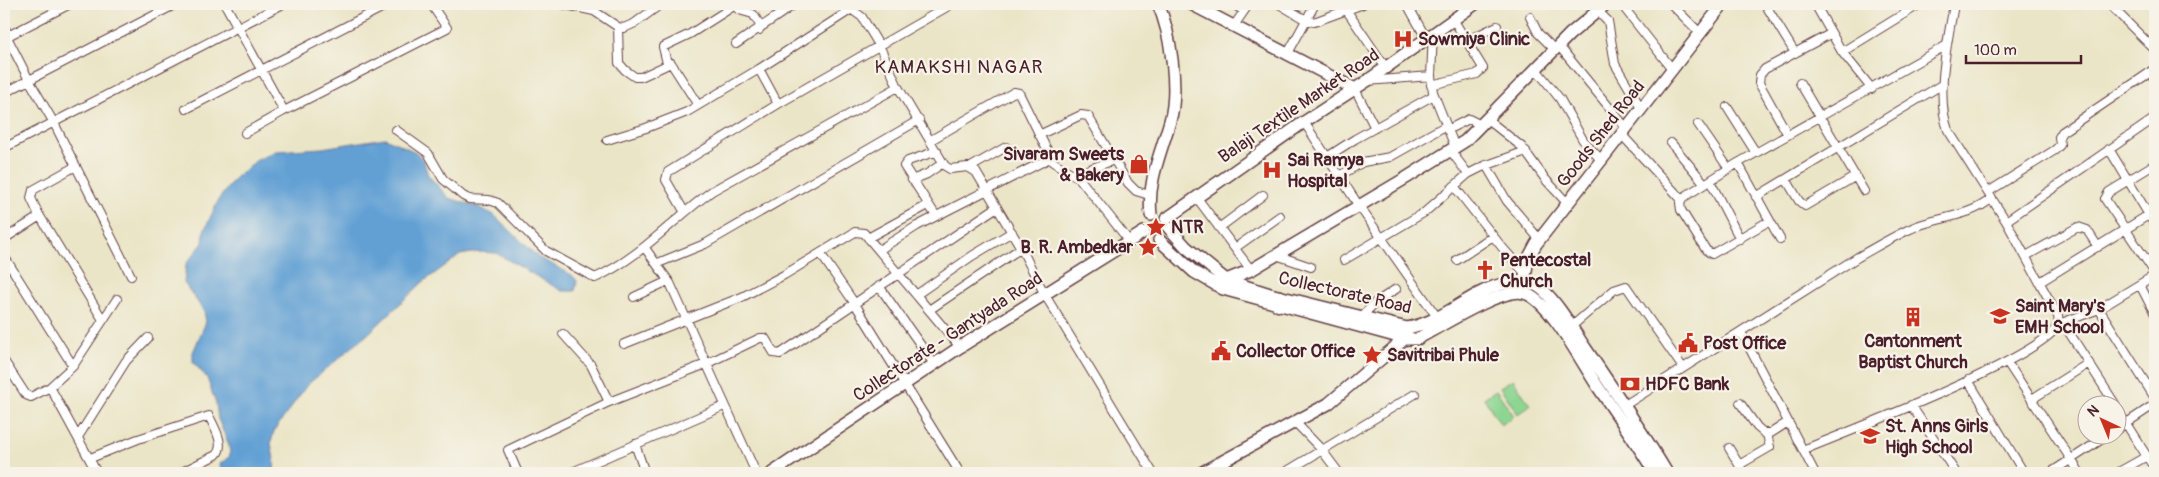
<svg xmlns="http://www.w3.org/2000/svg" width="2159" height="477" viewBox="0 0 2159 477" font-family="Pangolin,sans-serif">
  <style>
    .green { fill: #8dd692; stroke: #6c7a5e }
    .water { fill: #62a0d4; stroke: #566080 }
    .lines { fill: none; stroke-linecap: round; stroke-linejoin: round }
    .street-casing { stroke: #623d42; stroke-width: 10 }
    .secondary-casing { stroke: #623d42; stroke-width: 14 }
    .primary-casing { stroke: #623d42; stroke-width: 15 }
    .street { stroke: #fff; stroke-width: 8 }
    .secondary { stroke: #fff; stroke-width: 11 }
    .primary { stroke: #fff; stroke-width: 12 }
    .labels { text-anchor: middle; dominant-baseline: central; stroke-width: 4.5; stroke-linejoin: round; paint-order: stroke }
    .poi-label { font-size: 18px; font-weight: bold; fill: #4a1f2b; stroke: #f7f3e8; text-anchor: start }
    .street-label { font-size: 18px; fill: #4a1f2b; stroke: #f7f3e8 }
    .neighbourhood-label { font-size: 19px; letter-spacing: 1px; fill: #4a1f2b; stroke: #f7f3e8 }
  </style>
  <rect width="100%" height="100%" fill="#f7f3e8"/>
  <filter id="ink" filterUnits="userSpaceOnUse"><feTurbulence type="fractalNoise" baseFrequency=".02" numOctaves="2"/><feDisplacementMap in="SourceGraphic" scale="10" xChannelSelector="R" yChannelSelector="G"/><feConvolveMatrix kernelMatrix="1 2 1 2 8 2 1 2 1" color-interpolation-filters="sRGB"/></filter>
  <filter id="wash" filterUnits="userSpaceOnUse"><feTurbulence type="fractalNoise" baseFrequency=".0096" numOctaves="4" result="noise"/><feDisplacementMap in="SourceGraphic" scale="20" xChannelSelector="R" yChannelSelector="G"/><feGaussianBlur stdDeviation="1.12" result="paint"/><feColorMatrix in="noise" values="0 0 0 0 0 0 0 0 0 0 0 0 0 0 0 0 0 1.4 0 .05"/><feComposite in="paint" operator="in"/></filter>
  <g filter="url(#wash)">
    <rect width="100%" height="100%" fill="#ebe5c7"/>
    <path class="green" d="M 1513,379 L 1530,405 L 1518,414 L 1500,387 Z
      M 1496,390 L 1514,416 L 1501,425 L 1484,398 Z"/>
    <path class="water" d="M 385,138 L 416,152 L 424,162 L 428,175 L 449,198 L 481,208 L 494,215 L 538,257 L 572,275 L 577,281 L 575,291 L 562,291 L 496,253 L 478,252 L 460,255 L 423,282 L 368,334 L 307,385 L 274,431 L 271,443 L 275,465 L 273,473 L 221,473 L 220,464 L 230,456 L 229,445 L 218,419 L 216,404 L 207,378 L 193,362 L 193,352 L 206,322 L 204,311 L 184,283 L 186,264 L 203,243 L 204,231 L 219,199 L 235,178 L 257,160 L 276,151 L 322,148 Z"/>
  </g>
  <g filter="url(#ink)">
    <g class="lines">
      <defs>
        <path id="street" d="M 225,4 L 284,111
          M 562,4 L 594,11 L 618,27 L 624,28 L 635,23 L 661,4
          M 844,4 L 862,17 L 879,45 L 898,87 L 945,166 L 950,169 L 968,167 L 976,172 L 1021,248 L 1045,295 L 1153,473
          M 1233,4 L 1244,11
          M 1279,4 L 1306,20 L 1314,22 L 1363,4
          M 1407,4 L 1426,38
          M 1591,4 L 1608,21 L 1615,64 L 1642,110
          M 1621,4 L 1673,70
          M 1671,4 L 1701,34
          M 1765,4 L 1795,53
          M 1815,4 L 1842,52 L 1872,89
          M 2109,4 L 2153,48
          M 735,5 L 739,10 L 753,14 L 760,25 L 759,30
          M 1347,11 L 1386,68
          M 1530,17 L 1538,33 L 1555,50
          M 4,27 L 9,36
          M 618,27 L 619,63 L 625,70 L 635,77 L 641,77 L 671,63 L 698,105
          M 1233,27 L 1249,4
          M 1433,33 L 1431,76 L 1433,92 L 1455,147
          M 7,37 L 29,80 L 54,123 L 131,276
          M 4,38 L 70,4
          M 1468,40 L 1497,26
          M 736,44 L 795,4
          M 1559,46 L 1627,129
          M 1842,52 L 1920,4
          M 1287,55 L 1315,4
          M 667,63 L 663,47 L 690,34 L 737,4
          M 759,69 L 778,104
          M 1536,69 L 1560,99 L 1583,140 L 1602,161
          M 1367,81 L 1431,76
          M 1800,83 L 1864,191
          M 1431,85 L 1477,74 L 1483,68 L 1453,19
          M 1355,89 L 1375,128
          M 4,93 L 176,4
          M 1727,107 L 1756,153
          M 186,109 L 389,4
          M 1487,119 L 1522,147 L 1546,180 L 1568,204
          M 1304,122 L 1359,206 L 1437,317
          M 1698,124 L 1729,169
          M 396,130 L 428,153 L 443,179 L 463,196 L 469,199 L 489,200 L 498,203 L 546,251 L 595,278 C 640,258 672,220 712,191 L 898,87
          M 1447,130 L 1469,119 L 1481,125
          M 245,133 L 284,111 L 447,28 L 431,4
          M 1039,135 L 1081,115 L 1088,116 L 1128,183 L 1136,191 L 1149,195
          M 1622,135 L 1682,200
          M 1788,135 L 1759,83 L 1760,75 L 1765,69 L 1830,34
          M 607,140 L 646,128 L 687,112 L 759,69 L 852,9
          M 931,140 L 1014,92 L 1019,93 L 1053,162 L 1079,178 L 1130,242
          M 1671,143 L 1705,184
          M 4,148 L 283,4
          M 2109,149 L 2155,225
          M 1450,150 L 1468,174
          M 1327,157 L 1355,139 L 1434,95
          M 1738,163 L 1780,239
          M 2155,164 L 2109,192 L 2105,199 L 2155,273
          M 1486,165 L 1507,201 L 1540,240
          M 971,167 L 1006,147
          M 1074,175 L 1114,160
          M 1339,176 L 1363,162 L 1390,157 L 1445,126
          M 1786,179 L 1799,201 L 1805,206 L 1856,176
          M 912,180 L 927,174 L 943,163
          M 1710,181 L 1740,239
          M 1454,186 L 1501,246 L 1524,272
          M 1988,192 L 2055,150 L 2060,145 L 2059,137 L 2062,132 L 2155,69
          M 1756,197 L 1943,84
          M 1197,198 L 1251,270
          M 684,211 L 666,180 L 668,172 L 778,104 L 952,4
          M 38,213 L 103,320
          M 936,216 L 904,166 L 908,161 L 937,151
          M 1769,221 L 1712,254 L 1706,250 L 1681,210 L 1680,203 L 1684,197 L 1738,163 L 1947,45
          M 2006,221 L 2155,118
          M 1219,228 L 1263,195
          M 868,238 L 928,205
          M 4,239 L 37,218 L 38,213 L 31,198 L 33,190 L 76,166
          M 645,248 L 670,283 L 756,473
          M 1235,248 L 1280,216
          M 879,250 L 917,226 L 1050,158
          M 820,253 L 855,304 L 960,473
          M 1276,255 L 1311,267
          M 4,256 L 73,366
          M 2026,256 L 2078,227 L 2087,230 L 2098,247
          M 1344,260 L 1425,212 L 1468,174 L 1482,167 L 1526,151
          M 1457,260 L 1493,236
          M 658,263 L 705,244 L 919,120
          M 2040,282 L 2155,211
          M 2140,285 L 2155,314
          M 879,286 L 934,364
          M 916,295 L 972,256 L 1012,232
          M 634,297 L 668,281
          M 2099,309 L 2155,398
          M 929,310 L 1021,248
          M 1361,317 L 1375,303 L 1396,289
          M 2063,323 L 2115,404
          M 2059,324 L 2099,309 L 2155,275
          M 1571,327 L 1614,290 L 1626,286 L 1683,368
          M 1741,332 L 1815,473
          M 563,334 L 591,365 L 609,402
          M 624,344 L 742,297 L 784,275 L 855,232 L 864,233 L 960,347
          M 4,361 L 26,395 L 31,397 L 50,387 L 97,473
          M 2007,362 L 2080,473
          M 1968,380 L 2024,473
          M 50,387 L 73,366 L 117,299
          M 2032,399 L 2089,363
          M 1740,403 L 1757,427 L 1764,433 L 1771,433 L 1788,422
          M 1625,405 L 1858,257 C 1878,246 1897,234 1917,226 C 1943,216 1970,217 1992,198
          M 1911,405 L 1956,473
          M 2116,408 L 2155,469
          M 1295,422 L 1321,449 L 1339,473
          M 2116,430 L 2155,404
          M 78,437 L 126,361 L 148,338
          M 635,444 L 645,473
          M 1729,448 L 1744,473
          M 1803,450 C 1847,432 2042,358 2059,324 L 2058,316 L 2006,221 L 1948,130 C 1935,94 1948,41 1954,4
          M 93,457 L 138,439 L 209,416 C 214,427 226,445 216,455 L 180,473
          M 1739,465 L 1770,447 L 1767,434
          M 518,473 L 508,450 L 609,402 L 706,364 L 760,338 L 765,338 L 774,353 L 780,354 L 997,207
          M 570,473 L 724,406
          M 1284,473 L 1415,394
          M 2050,473 L 2110,434
          M 2117,473 L 2147,456"/>
        <path id="secondary" d="M 1191,4 L 1355,89
          M 1151,215 C 1147,182 1161,153 1170,121 C 1179,90 1171,33 1158,4
          M 1166,219 L 1304,122 L 1367,81 L 1475,4
          M 1168,227 L 1186,247 L 1226,280 L 1270,294 L 1407,328 C 1444,322 1471,290 1507,283 C 1520,280 1533,281 1543,290 C 1560,306 1573,330 1586,349 C 1614,390 1642,431 1667,473
          M 1159,240 L 1194,272 L 1223,289 L 1406,339 L 1417,339 C 1438,328 1502,287 1524,293 C 1550,300 1583,365 1598,387 C 1618,416 1637,444 1655,473
          M 1226,280 L 1251,270 L 1406,178 L 1465,141 L 1570,34 L 1606,4
          M 1523,288 L 1528,259 L 1536,244 L 1723,4
          M 772,473 L 960,347 L 1144,232
          M 1201,473 L 1328,404 L 1408,336"/>
        <path id="primary" d="M 1278,305 L 1280,297"/>
      </defs>
      <use href="#street" class="street-casing"/>
      <use href="#secondary" class="secondary-casing"/>
      <use href="#primary" class="primary-casing"/>
      <use href="#street" class="street"/>
      <use href="#secondary" class="secondary"/>
      <use href="#primary" class="primary"/>
    </g>
  </g>
  <defs>
    <symbol id="hospital-bare" viewBox="-9 -9 18 18"><path d="M-5-5h3v3.5h4V-5h3V5h-3V1.5h-4V5h-3Z" fill="#c8321e" stroke="#f7f3e8" stroke-width="2.5" paint-order="stroke"/></symbol>
    <symbol id="shop-bare" viewBox="-9 -9 18 18"><path d="M-5-2.5h2.3a2.7 3.5 0 0 1 5.4 0H5L5.5 6h-11ZM-1.5-2.5h3a1.5 2.3 0 0 0-3 0Z" fill="#c8321e" stroke="#f7f3e8" stroke-width="2.5" paint-order="stroke"/></symbol>
    <symbol id="sight-bare" viewBox="-9 -9 18 18"><path d="M0-6L1.8-2.2L6-1.7L2.9 1.2L3.7 5.4L0 3.3L-3.7 5.4L-2.9 1.2L-6-1.7L-1.8-2.2Z" fill="#c8321e" stroke="#f7f3e8" stroke-width="2.5" paint-order="stroke"/></symbol>
    <symbol id="church-bare" viewBox="-9 -9 18 18"><path d="M-1.2-6h2.4v3.5h3.3v2.4h-3.3V6h-2.4V-.1h-3.3v-2.4h3.3Z" fill="#c8321e" stroke="#f7f3e8" stroke-width="2.5" paint-order="stroke"/></symbol>
    <symbol id="school-bare" viewBox="-9 -9 18 18"><path d="M0-5L7-2L0 1L-7-2ZM-4 1L0 2.5L4 1V4Q0 6-4 4Z" fill="#c8321e" stroke="#f7f3e8" stroke-width="2.5" paint-order="stroke"/></symbol>
    <symbol id="building-bare" viewBox="-9 -9 18 18"><path d="M-4-6H4V6H1V3H-1V6H-4ZM-2.5-4.3h1.7v1.8h-1.7ZM.8-4.3h1.7v1.8H.8ZM-2.5-1h1.7V.8h-1.7ZM.8-1h1.7V.8H.8Z" fill="#c8321e" stroke="#f7f3e8" stroke-width="2.5" paint-order="stroke"/></symbol>
    <symbol id="civic-bare" viewBox="-9 -9 18 18"><path d="M-.6-6.5H3V-4.5H.6V-3L4-1V1h2V6H-6V1h2V-1L-.6-3ZM-1.2 2.5V6h2.4V2.5Z" fill="#c8321e" stroke="#f7f3e8" stroke-width="2.5" paint-order="stroke"/></symbol>
    <symbol id="bank-bare" viewBox="-9 -9 18 18"><path d="M-6-4H6V4H-6ZM0-2.3a2.3 2.3 0 1 0 0 4.6a2.3 2.3 0 1 0 0-4.6Z" fill="#c8321e" stroke="#f7f3e8" stroke-width="2.5" paint-order="stroke"/></symbol>
  </defs>
  <g fill-rule="evenodd">
    <use href="#hospital-bare" x="1389" y="25" width="28" height="28"/>
    <use href="#shop-bare" x="1125" y="150" width="28" height="28"/>
    <use href="#hospital-bare" x="1258" y="156" width="28" height="28"/>
    <use href="#sight-bare" x="1142" y="213" width="28" height="28"/>
    <use href="#sight-bare" x="1134" y="233" width="28" height="28"/>
    <use href="#church-bare" x="1471" y="256" width="28" height="28"/>
    <use href="#school-bare" x="1986" y="302" width="28" height="28"/>
    <use href="#building-bare" x="1899" y="303" width="28" height="28"/>
    <use href="#civic-bare" x="1674" y="329" width="28" height="28"/>
    <use href="#civic-bare" x="1207" y="337" width="28" height="28"/>
    <use href="#sight-bare" x="1358" y="341" width="28" height="28"/>
    <use href="#bank-bare" x="1616" y="370" width="28" height="28"/>
    <use href="#school-bare" x="1856" y="422" width="28" height="28"/>
  </g>
  <g class="labels">
    <g class="poi-label">
      <text x="1418" y="39">Sowmiya Clinic</text>
      <text x="1124" y="154" text-anchor="end">Sivaram Sweets<tspan x="1124" dy="21">&amp; Bakery</tspan></text>
      <text x="1287" y="160">Sai Ramya<tspan x="1287" dy="21">Hospital</tspan></text>
      <text x="1171" y="227">NTR</text>
      <text x="1133" y="247" text-anchor="end">B. R. Ambedkar</text>
      <text x="1500" y="260">Pentecostal<tspan x="1500" dy="21">Church</tspan></text>
      <text x="2015" y="306">Saint Mary's<tspan x="2015" dy="21">EMH School</tspan></text>
      <text x="1913" y="341" text-anchor="middle">Cantonment<tspan x="1913" dy="21">Baptist Church</tspan></text>
      <text x="1703" y="343">Post Office</text>
      <text x="1236" y="351">Collector Office</text>
      <text x="1387" y="355">Savitribai Phule</text>
      <text x="1645" y="384">HDFC Bank</text>
      <text x="1885" y="426">St. Anns Girls<tspan x="1885" dy="21">High School</tspan></text>
    </g>
    <g class="street-label">
      <text transform="translate(1299 106) rotate(-34)">Balaji Textile Market Road</text>
      <text transform="translate(1601 134) rotate(-52)">Goods Shed Road</text>
      <text transform="translate(1345 293) rotate(13)">Collectorate Road</text>
      <text transform="translate(948 337) rotate(-33)">Collectorate - Gantyada Road</text>
    </g>
    <g class="neighbourhood-label">
      <text x="959" y="67">KAMAKSHI NAGAR</text>
    </g>
  </g>
  <rect width="2159" height="477" fill="none" stroke="#f7f3e8" stroke-width="20"/>
  <g transform="translate(2102 420) rotate(316)"><circle r="24" fill="#f7f3e8" stroke="#b29e9c"/>
  <path d="M0-4L9 19L0 12L-9 19Z" fill="#c8321e"/>
  <text y="-8" font-size="14" font-weight="bold" text-anchor="middle" fill="#4a1f2b">N</text>
  </g>
  <path d="M1966 55v8h115v-8" fill="none" stroke="#4a1f2b" stroke-width="2.5"/>
  <text x="1974" y="55" font-size="15" fill="#4a1f2b" stroke="#f7f3e8" stroke-width="4" paint-order="stroke">100 m</text>
</svg>
